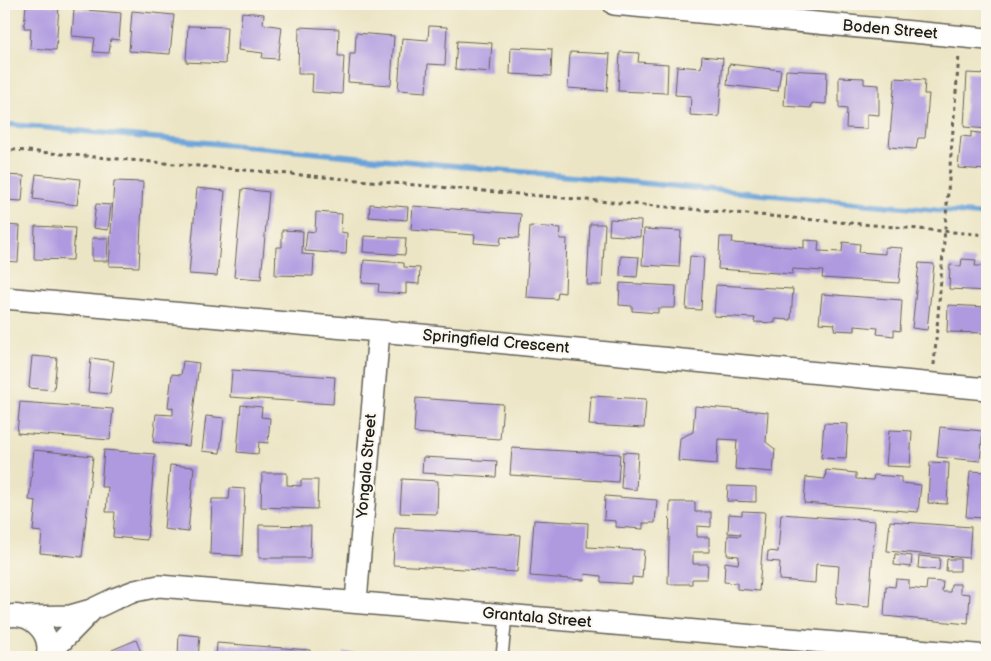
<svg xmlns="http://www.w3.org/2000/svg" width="991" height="661" viewBox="0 0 991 661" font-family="'Balsamiq Sans',sans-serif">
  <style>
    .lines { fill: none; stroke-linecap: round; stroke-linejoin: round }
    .stream { stroke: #6aa3d9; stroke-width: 5.5 }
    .building { fill: #af9ae0 }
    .service-casing { stroke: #656257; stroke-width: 14 }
    .minor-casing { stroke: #656257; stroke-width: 24 }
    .path { stroke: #656257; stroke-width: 3; stroke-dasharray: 4 4; stroke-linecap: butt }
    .service { stroke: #fff; stroke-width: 11 }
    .minor { stroke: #fff; stroke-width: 21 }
    .labels { text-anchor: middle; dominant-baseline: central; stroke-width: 4.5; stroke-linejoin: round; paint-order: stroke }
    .street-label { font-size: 16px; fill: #1c1c1c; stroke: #fbf7ec }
  </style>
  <rect width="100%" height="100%" fill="#fbf7ec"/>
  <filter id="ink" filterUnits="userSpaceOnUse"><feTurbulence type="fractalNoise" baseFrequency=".02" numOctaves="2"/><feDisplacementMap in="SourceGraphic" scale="10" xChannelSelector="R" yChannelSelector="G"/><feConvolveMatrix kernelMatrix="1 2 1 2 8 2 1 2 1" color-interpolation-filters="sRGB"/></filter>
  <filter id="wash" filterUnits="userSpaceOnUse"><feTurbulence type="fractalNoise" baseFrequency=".0096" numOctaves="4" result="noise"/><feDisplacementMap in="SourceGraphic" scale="20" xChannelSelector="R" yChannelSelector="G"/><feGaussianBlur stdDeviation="1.12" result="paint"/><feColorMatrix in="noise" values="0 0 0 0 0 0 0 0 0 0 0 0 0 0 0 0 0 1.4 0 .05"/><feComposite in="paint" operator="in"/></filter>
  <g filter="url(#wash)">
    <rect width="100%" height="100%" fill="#ece5c5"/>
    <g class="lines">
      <path class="stream" d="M 4,124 L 987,215"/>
    </g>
    <g id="blocks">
      <path class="building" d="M 4,4 L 8,4 L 6,30 L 4,30 Z
        M 26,4 L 59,6 L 56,50 L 30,48 L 31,28 L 24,28 Z
        M 74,9 L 121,13 L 119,40 L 111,39 L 109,53 L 93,52 L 95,38 L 72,36 Z
        M 132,11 L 174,15 L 170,54 L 129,51 Z
        M 242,12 L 264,14 L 263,24 L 282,27 L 278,59 L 262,58 L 263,53 L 238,50 Z
        M 188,26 L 227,27 L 225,64 L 186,62 Z
        M 429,26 L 447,27 L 445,65 L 428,64 L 426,92 L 398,90 L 402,38 L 428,40 Z
        M 299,27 L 339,29 L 338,56 L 344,56 L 342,94 L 312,92 L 313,74 L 298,74 Z
        M 356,33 L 394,36 L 391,85 L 348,82 L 350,54 L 355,54 Z
        M 457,41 L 492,43 L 490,72 L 455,69 Z
        M 511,47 L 552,49 L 551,76 L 510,74 Z
        M 570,52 L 610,54 L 607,91 L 568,88 Z
        M 620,52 L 639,53 L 638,62 L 668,64 L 667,93 L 618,91 Z
        M 702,56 L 723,58 L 719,117 L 690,115 L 691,96 L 675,95 L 677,66 L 701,68 Z
        M 729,64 L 781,70 L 778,91 L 727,85 Z
        M 786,70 L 827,72 L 826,104 L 812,103 L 811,108 L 784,106 Z
        M 967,73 L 987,74 L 987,129 L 964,127 Z
        M 839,77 L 864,78 L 864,84 L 879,85 L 879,115 L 867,114 L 867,129 L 846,128 L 847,109 L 839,108 Z
        M 895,78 L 925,80 L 924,94 L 929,94 L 925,138 L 918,138 L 916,149 L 889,147 Z
        M 971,132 L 987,134 L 987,170 L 958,168 L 961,136 L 971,137 Z
        M 36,174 L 80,179 L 77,205 L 33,199 Z
        M 4,175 L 24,176 L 22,201 L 4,200 Z
        M 114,181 L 143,182 L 139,267 L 109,266 Z
        M 197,188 L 225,191 L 217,276 L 189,274 Z
        M 242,189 L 269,192 L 261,279 L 234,277 Z
        M 96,204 L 111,205 L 108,230 L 93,228 Z
        M 370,204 L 408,207 L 407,220 L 369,217 Z
        M 413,206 L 521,214 L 519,238 L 501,237 L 500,245 L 474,243 L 475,235 L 411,230 Z
        M 316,212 L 342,214 L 341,232 L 347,233 L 346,254 L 305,251 L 307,231 L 315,232 Z
        M 610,219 L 641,221 L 640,237 L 609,235 Z
        M 590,224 L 605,224 L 602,285 L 587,285 Z
        M 4,225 L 20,226 L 18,262 L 4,261 Z
        M 35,226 L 75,228 L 73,260 L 34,259 Z
        M 530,226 L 561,228 L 560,239 L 567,239 L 565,293 L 558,292 L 557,299 L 526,297 Z
        M 644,229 L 681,231 L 679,267 L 642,265 Z
        M 282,230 L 303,231 L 302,254 L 314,255 L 313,276 L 275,275 L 276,247 L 282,247 Z
        M 364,236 L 406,238 L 405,255 L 363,252 Z
        M 720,237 L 733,237 L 732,243 L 804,248 L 804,240 L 819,241 L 818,251 L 842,252 L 843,242 L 860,244 L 859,252 L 885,254 L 885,247 L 902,248 L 899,283 L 822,278 L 823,271 L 793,269 L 792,274 L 718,269 Z
        M 92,238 L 108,238 L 107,261 L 92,261 Z
        M 621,256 L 639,257 L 637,277 L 620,276 Z
        M 690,256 L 704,257 L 701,310 L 686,309 Z
        M 962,259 L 976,260 L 975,266 L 987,266 L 987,291 L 949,289 L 950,265 L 961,266 Z
        M 364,260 L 404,263 L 404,267 L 420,268 L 419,284 L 406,283 L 406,294 L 378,292 L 379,284 L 362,283 Z
        M 919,263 L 934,264 L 927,330 L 912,328 Z
        M 620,283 L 676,286 L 675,308 L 658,308 L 658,313 L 632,311 L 632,306 L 619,305 Z
        M 716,285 L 793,289 L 791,320 L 775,319 L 775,323 L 754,322 L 755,318 L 714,316 Z
        M 822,294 L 902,300 L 900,331 L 894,330 L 894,336 L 877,334 L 878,328 L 855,326 L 855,331 L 834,330 L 835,324 L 819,323 Z
        M 948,305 L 987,307 L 987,333 L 947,332 Z
        M 32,356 L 57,358 L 54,390 L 29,388 Z
        M 91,358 L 114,361 L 110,394 L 88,392 Z
        M 183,361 L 199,363 L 189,446 L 153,442 L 156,414 L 173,415 L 173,408 L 168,407 L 172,374 L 181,375 Z
        M 232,370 L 335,377 L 333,404 L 230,397 Z
        M 591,396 L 646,399 L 644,428 L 589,425 Z
        M 416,398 L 503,404 L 500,439 L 414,433 Z
        M 20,402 L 113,409 L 110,440 L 17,433 Z
        M 241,405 L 262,407 L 261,417 L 270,418 L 268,443 L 259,442 L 258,454 L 237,452 Z
        M 695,406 L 768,412 L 766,442 L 775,449 L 773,472 L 735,469 L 737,440 L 718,439 L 717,464 L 678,461 L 680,438 L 693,432 Z
        M 206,416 L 224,418 L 220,453 L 202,451 Z
        M 824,423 L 848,424 L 846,459 L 821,458 Z
        M 940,427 L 983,431 L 980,461 L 937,457 Z
        M 889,430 L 912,431 L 910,467 L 886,466 Z
        M 512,448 L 620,454 L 618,482 L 510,475 Z
        M 34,450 L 93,456 L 82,557 L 40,553 L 42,532 L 33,531 L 36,501 L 29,500 Z
        M 104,450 L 155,454 L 147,540 L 113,537 L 115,512 L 106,512 L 108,487 L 101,487 Z
        M 623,452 L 638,453 L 636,490 L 621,488 Z
        M 423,457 L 497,461 L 496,477 L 422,473 Z
        M 930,462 L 949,463 L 947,504 L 928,503 Z
        M 170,465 L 194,467 L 188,532 L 164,529 Z
        M 826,470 L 856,473 L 856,479 L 873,480 L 874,475 L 901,477 L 901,483 L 921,485 L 918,512 L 804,503 L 806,477 L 825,479 Z
        M 970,471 L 987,472 L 987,518 L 966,517 Z
        M 262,473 L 287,473 L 287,485 L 301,486 L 301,480 L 318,480 L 317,509 L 261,507 Z
        M 402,479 L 438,481 L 437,514 L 400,513 Z
        M 728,486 L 756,487 L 756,502 L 727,501 Z
        M 230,488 L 245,489 L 242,556 L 210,554 L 212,499 L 229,499 Z
        M 605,496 L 657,500 L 655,523 L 643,523 L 643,529 L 616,527 L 616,521 L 604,520 Z
        M 670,502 L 695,502 L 695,512 L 711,512 L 711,527 L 697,526 L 697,537 L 709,537 L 709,552 L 693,552 L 693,564 L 708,564 L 707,579 L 692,579 L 692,584 L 668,584 Z
        M 742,511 L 765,512 L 759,591 L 737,589 L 737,583 L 724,582 L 725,562 L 738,564 L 739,556 L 727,555 L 728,535 L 740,536 L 741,534 L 728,533 L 729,514 L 742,515 Z
        M 781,514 L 875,521 L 869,607 L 836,604 L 839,566 L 816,564 L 815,583 L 779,580 L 780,562 L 767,561 L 768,551 L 778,552 Z
        M 534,520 L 588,523 L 587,547 L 644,550 L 642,578 L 632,577 L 632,584 L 601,582 L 601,576 L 585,574 L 584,580 L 530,576 Z
        M 890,521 L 971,527 L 969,558 L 887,551 Z
        M 259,525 L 311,526 L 310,558 L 259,558 Z
        M 395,528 L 520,535 L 517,572 L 393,565 Z
        M 895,554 L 912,556 L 911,567 L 894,565 Z
        M 919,556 L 940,558 L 939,570 L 918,568 Z
        M 947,559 L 960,559 L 960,571 L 946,571 Z
        M 896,579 L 909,580 L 909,588 L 926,590 L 927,581 L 943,582 L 942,592 L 950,592 L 951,584 L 960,584 L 960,593 L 970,594 L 968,624 L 884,616 L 886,586 L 895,587 Z
        M 179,634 L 200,636 L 198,657 L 178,657 Z
        M 136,640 L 143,657 L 111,657 L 114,656 L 112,650 Z
        M 217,643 L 310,650 L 310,657 L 216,657 Z
        M 343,652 L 370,653 L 370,657 L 343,657 Z
        M 393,653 L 428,656 L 428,657 L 393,657 Z"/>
    </g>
  </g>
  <g filter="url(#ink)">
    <use href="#blocks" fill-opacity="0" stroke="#656257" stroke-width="1"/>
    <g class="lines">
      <defs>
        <path id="service" d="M 502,657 L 506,615"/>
        <path id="minor" d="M 614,4 L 987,39
          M 4,298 L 379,331 L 987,389
          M 356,601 L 379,331
          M 4,617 C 29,610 53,631 47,657
          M 26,617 L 70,616 L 91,610 L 114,599 L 135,591 L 159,586 C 435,607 711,633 987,656
          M 47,656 L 91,611"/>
      </defs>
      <use href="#service" class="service-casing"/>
      <use href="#minor" class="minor-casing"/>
      <path class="path" d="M 497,4 L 498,4
        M 4,149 L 987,235
        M 934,365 L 959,55"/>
      <use href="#service" class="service"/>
      <use href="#minor" class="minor"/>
    </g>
  </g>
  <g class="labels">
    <g class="street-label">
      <text transform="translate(890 30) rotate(5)">Boden Street</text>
      <text transform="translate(496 342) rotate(5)">Springfield Crescent</text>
      <text transform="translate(367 466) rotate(-85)">Yongala Street</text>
      <text transform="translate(537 618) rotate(5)">Grantala Street</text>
    </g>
  </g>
  <rect width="991" height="661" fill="none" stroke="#fbf7ec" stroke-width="20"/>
</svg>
